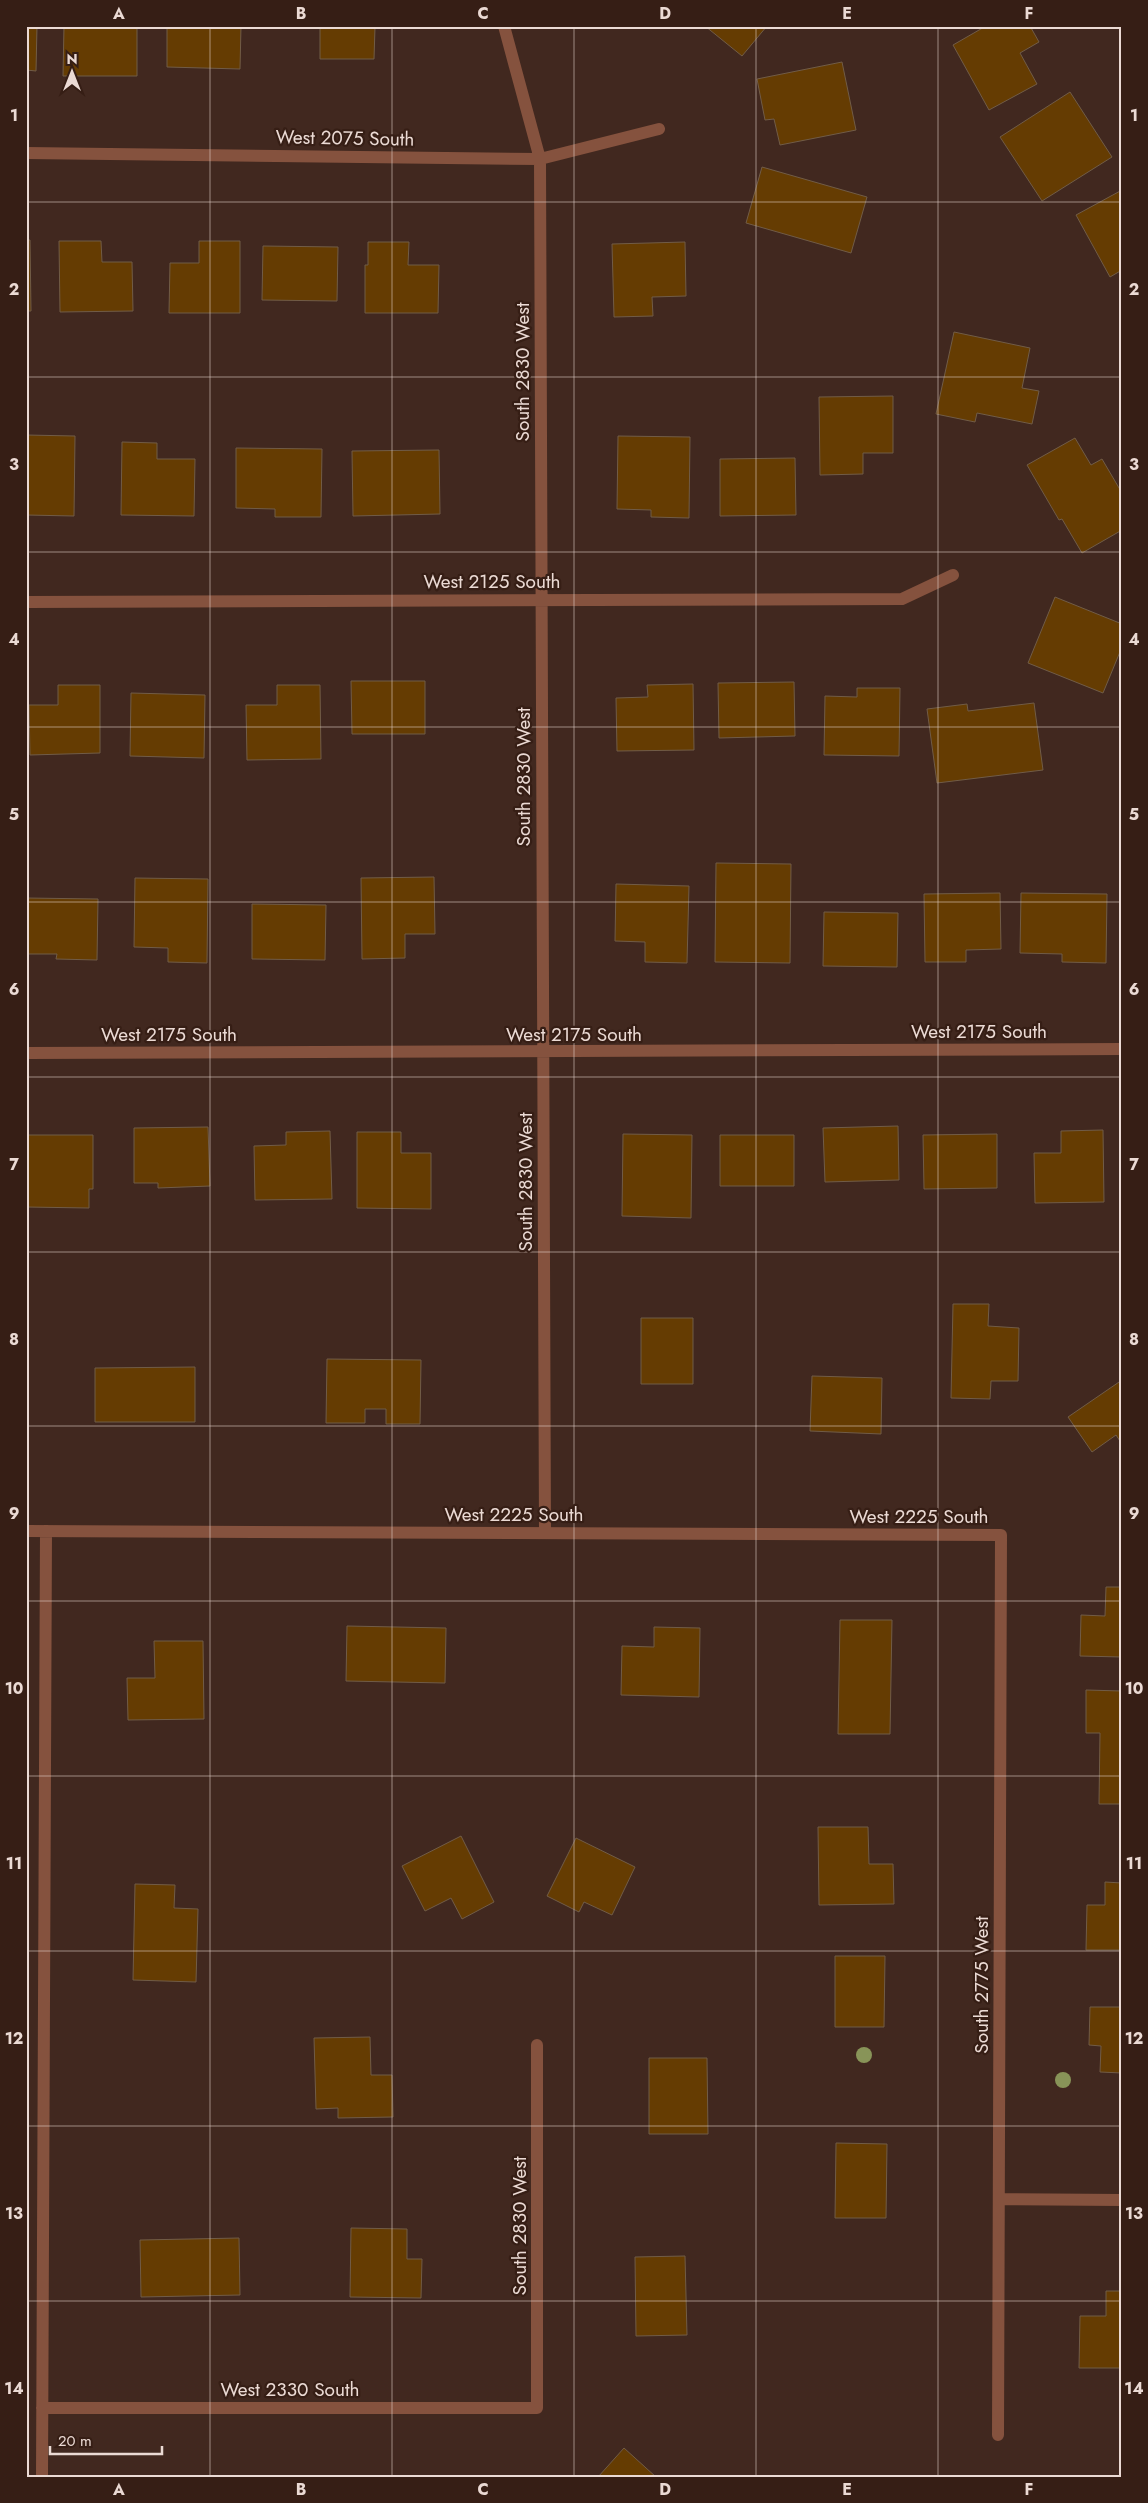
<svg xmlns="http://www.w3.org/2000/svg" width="1148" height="2503" viewBox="0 0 1148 2503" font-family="Jost,sans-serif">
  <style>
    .building { fill: #653c02; stroke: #715c47 }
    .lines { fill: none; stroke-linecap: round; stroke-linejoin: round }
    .minor { stroke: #85523e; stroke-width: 12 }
    .tree { fill: #889458 }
    .grid { fill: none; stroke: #ebdad4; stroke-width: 1; stroke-opacity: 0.55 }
    .labels { text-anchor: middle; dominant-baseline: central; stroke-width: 4.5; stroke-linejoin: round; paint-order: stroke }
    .street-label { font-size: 19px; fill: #ebdad4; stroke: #361e15 }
    .neatline { fill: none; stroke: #ebdad4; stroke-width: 2 }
    .grid-label { font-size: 16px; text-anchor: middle; font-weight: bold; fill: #ebdad4 }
  </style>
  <rect width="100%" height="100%" fill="#41281f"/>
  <path class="building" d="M 26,26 L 37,26 L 36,71 L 26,70 Z
    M 64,26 L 137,26 L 137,76 L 63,76 Z
    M 167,26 L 241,26 L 240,69 L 167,67 Z
    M 320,26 L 396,26 L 396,28 L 375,27 L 374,59 L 320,59 Z
    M 705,26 L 767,26 L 742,56 Z
    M 986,26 L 1030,26 L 1039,42 L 1020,53 L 1037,84 L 989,110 L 953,45 Z
    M 842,62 L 856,130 L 780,145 L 774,119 L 765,120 L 757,79 Z
    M 1070,92 L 1112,157 L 1042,201 L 1000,137 Z
    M 762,167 L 867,197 L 851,253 L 746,223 Z
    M 1122,190 L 1122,270 L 1110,277 L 1076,215 Z
    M 26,240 L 30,240 L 31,311 L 26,311 Z
    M 59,241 L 101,241 L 102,262 L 132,262 L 133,311 L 60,312 Z
    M 199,241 L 240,241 L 240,313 L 169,313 L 170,263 L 199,263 Z
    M 368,242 L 409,242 L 408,265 L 439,265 L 438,313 L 365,313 L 365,265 L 368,265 Z
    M 685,242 L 686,296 L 652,297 L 653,316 L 614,317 L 612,244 Z
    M 263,246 L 338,247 L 337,301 L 262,300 Z
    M 954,332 L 1030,348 L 1022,388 L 1039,391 L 1032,424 L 977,413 L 975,422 L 936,414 Z
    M 893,396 L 893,453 L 863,453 L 863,474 L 820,475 L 819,397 Z
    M 26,435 L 75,436 L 74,516 L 26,515 Z
    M 618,436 L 690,437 L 689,518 L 651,517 L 651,510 L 617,509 Z
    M 1075,438 L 1091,465 L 1102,459 L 1122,493 L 1122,530 L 1082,553 L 1062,519 L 1059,520 L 1027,465 Z
    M 122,442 L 157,443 L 157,459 L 195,459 L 194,516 L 121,515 Z
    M 236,448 L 322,449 L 321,517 L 275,517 L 275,509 L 236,508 Z
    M 439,450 L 440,514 L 353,516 L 352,451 Z
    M 795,458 L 796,515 L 720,516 L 720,459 Z
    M 1055,597 L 1122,624 L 1122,647 L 1103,693 L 1028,663 Z
    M 351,681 L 425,681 L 425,734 L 352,734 Z
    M 794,682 L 795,736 L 719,738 L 718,683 Z
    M 693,684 L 694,750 L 617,751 L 616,698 L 648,697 L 647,685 Z
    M 58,685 L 100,685 L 100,753 L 30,755 L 29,705 L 58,705 Z
    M 277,685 L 320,685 L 321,759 L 247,760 L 246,705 L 277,705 Z
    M 857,688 L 900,688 L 899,756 L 824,755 L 825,696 L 857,697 Z
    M 131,693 L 205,695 L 204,758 L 130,756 Z
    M 1034,703 L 1043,770 L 937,783 L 927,709 L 967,704 L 968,711 Z
    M 716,863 L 791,864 L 790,963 L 715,962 Z
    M 434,877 L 435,934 L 405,934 L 405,958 L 362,959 L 361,878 Z
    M 135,878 L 208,879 L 207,963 L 168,962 L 168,948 L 134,947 Z
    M 616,884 L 689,886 L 687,963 L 645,962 L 645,942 L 615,941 Z
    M 1000,893 L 1001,949 L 966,950 L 966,962 L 925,962 L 924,894 Z
    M 1021,893 L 1107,894 L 1106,963 L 1062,962 L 1062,954 L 1020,953 Z
    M 26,898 L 98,899 L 97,960 L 56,959 L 57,954 L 26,954 Z
    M 252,904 L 326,905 L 325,960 L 252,959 Z
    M 824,912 L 898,913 L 897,967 L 823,966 Z
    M 898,1126 L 899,1180 L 825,1182 L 823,1128 Z
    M 208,1127 L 210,1186 L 158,1188 L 158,1183 L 134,1183 L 134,1128 Z
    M 1103,1130 L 1104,1202 L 1035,1203 L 1034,1153 L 1061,1153 L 1061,1131 Z
    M 330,1131 L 332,1199 L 255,1200 L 254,1146 L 286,1145 L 286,1132 Z
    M 357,1132 L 401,1132 L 401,1153 L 431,1153 L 431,1209 L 357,1208 Z
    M 623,1134 L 692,1135 L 691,1218 L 622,1216 Z
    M 997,1134 L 997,1188 L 924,1189 L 923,1135 Z
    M 26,1135 L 93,1135 L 93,1189 L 89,1189 L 89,1208 L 26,1207 Z
    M 720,1135 L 794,1135 L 794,1186 L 720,1186 Z
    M 953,1304 L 989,1304 L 988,1326 L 1019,1328 L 1018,1381 L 991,1381 L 990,1399 L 951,1398 Z
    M 641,1318 L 693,1318 L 693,1384 L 641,1384 Z
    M 327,1359 L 421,1360 L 420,1424 L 386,1424 L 386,1409 L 365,1409 L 365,1423 L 326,1423 Z
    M 195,1367 L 195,1422 L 95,1422 L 95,1368 Z
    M 812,1376 L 882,1378 L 881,1434 L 810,1431 Z
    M 1122,1380 L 1122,1444 L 1116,1435 L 1092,1452 L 1068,1417 Z
    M 1106,1587 L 1122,1587 L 1122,1657 L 1080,1656 L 1081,1615 L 1105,1616 Z
    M 840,1620 L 892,1620 L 890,1734 L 838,1734 Z
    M 347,1626 L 446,1628 L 445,1683 L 346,1681 Z
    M 654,1627 L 700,1628 L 699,1697 L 621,1695 L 622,1646 L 654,1647 Z
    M 154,1641 L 203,1641 L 204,1719 L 128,1720 L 127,1678 L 155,1678 Z
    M 1086,1690 L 1122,1691 L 1122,1804 L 1099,1804 L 1100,1733 L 1086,1733 Z
    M 818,1827 L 868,1827 L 869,1864 L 893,1864 L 894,1904 L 819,1905 Z
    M 461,1836 L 494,1902 L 462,1919 L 451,1898 L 425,1911 L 402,1866 Z
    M 576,1838 L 635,1867 L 612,1915 L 584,1902 L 579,1912 L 547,1896 Z
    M 1105,1882 L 1122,1883 L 1122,1950 L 1086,1950 L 1087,1905 L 1105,1905 Z
    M 135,1884 L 175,1885 L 174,1908 L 198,1909 L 196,1982 L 133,1980 Z
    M 835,1956 L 885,1956 L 884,2027 L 835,2027 Z
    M 1090,2007 L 1122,2007 L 1122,2073 L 1100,2072 L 1101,2046 L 1089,2045 Z
    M 370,2037 L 371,2075 L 392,2075 L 393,2117 L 338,2118 L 338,2108 L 316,2109 L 314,2038 Z
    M 649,2058 L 707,2058 L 708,2134 L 649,2134 Z
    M 836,2143 L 887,2144 L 886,2218 L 835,2218 Z
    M 351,2228 L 407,2229 L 407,2259 L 422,2259 L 421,2298 L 350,2297 Z
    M 239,2238 L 240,2295 L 141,2297 L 140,2240 Z
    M 685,2256 L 687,2335 L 636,2336 L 635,2257 Z
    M 1106,2291 L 1122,2291 L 1122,2368 L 1079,2368 L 1080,2316 L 1106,2316 Z
    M 624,2448 L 656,2477 L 598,2477 Z"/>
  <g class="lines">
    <path class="minor" d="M 504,26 L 540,159 L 545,1533
      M 26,153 L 540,159 L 659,129
      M 26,602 L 902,599 L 953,575
      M 26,1053 L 1122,1049
      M 26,1531 L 1001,1535 L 998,2435
      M 999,2199 L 1122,2200
      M 42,2408 L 537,2408 L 537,2045
      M 42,2477 L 46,1531"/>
  </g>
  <g class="tree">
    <circle cx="864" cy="2055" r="8"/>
    <circle cx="1063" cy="2080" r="8"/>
  </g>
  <path class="grid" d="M 210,26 L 210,2477M 392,26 L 392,2477M 574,26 L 574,2477M 756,26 L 756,2477M 938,26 L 938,2477M 26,202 L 1122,202M 26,377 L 1122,377M 26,552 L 1122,552M 26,727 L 1122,727M 26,902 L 1122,902M 26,1077 L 1122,1077M 26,1252 L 1122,1252M 26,1426 L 1122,1426M 26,1601 L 1122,1601M 26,1776 L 1122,1776M 26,1951 L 1122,1951M 26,2126 L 1122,2126M 26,2301 L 1122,2301"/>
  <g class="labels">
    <g class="street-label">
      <text transform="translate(345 138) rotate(1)">West 2075 South</text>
      <text transform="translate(522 372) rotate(-90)">South 2830 West</text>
      <text x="492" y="581">West 2125 South</text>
      <text transform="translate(523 777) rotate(-90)">South 2830 West</text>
      <text x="979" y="1031">West 2175 South</text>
      <text x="169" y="1034">West 2175 South</text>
      <text x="574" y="1034">West 2175 South</text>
      <text transform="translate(525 1182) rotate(-90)">South 2830 West</text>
      <text x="514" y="1514">West 2225 South</text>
      <text x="919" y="1516">West 2225 South</text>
      <text transform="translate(981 1985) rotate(-90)">South 2775 West</text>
      <text transform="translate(519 2226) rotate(-90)">South 2830 West</text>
      <text x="290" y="2389">West 2330 South</text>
    </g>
  </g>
  <rect width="1148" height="2503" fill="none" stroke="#361e15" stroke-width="55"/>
  <g transform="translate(72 72)" stroke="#361e15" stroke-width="4" paint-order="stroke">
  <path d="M0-4L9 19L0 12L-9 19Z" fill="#ebdad4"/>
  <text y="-8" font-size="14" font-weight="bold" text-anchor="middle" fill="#ebdad4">N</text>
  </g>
  <path d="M50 2446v8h112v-8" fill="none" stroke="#ebdad4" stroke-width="2.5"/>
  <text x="58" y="2446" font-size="15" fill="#ebdad4" stroke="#361e15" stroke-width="4" paint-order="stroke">20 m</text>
  <rect x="28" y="28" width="1092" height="2448" class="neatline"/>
  <g class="grid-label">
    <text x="119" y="19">A</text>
    <text x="301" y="19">B</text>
    <text x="483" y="19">C</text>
    <text x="665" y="19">D</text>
    <text x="847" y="19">E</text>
    <text x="1029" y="19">F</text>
    <text x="14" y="121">1</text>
    <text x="1134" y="121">1</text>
    <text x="14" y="295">2</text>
    <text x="1134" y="295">2</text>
    <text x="14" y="470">3</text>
    <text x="1134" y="470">3</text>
    <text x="14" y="645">4</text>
    <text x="1134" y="645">4</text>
    <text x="14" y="820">5</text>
    <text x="1134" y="820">5</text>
    <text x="14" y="995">6</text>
    <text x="1134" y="995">6</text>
    <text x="14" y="1170">7</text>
    <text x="1134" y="1170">7</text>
    <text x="14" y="1345">8</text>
    <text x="1134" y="1345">8</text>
    <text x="14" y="1519">9</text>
    <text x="1134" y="1519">9</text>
    <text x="14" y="1694">10</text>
    <text x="1134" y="1694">10</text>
    <text x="14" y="1869">11</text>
    <text x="1134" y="1869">11</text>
    <text x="14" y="2044">12</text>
    <text x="1134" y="2044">12</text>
    <text x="14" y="2219">13</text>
    <text x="1134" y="2219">13</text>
    <text x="14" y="2394">14</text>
    <text x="1134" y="2394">14</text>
    <text x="119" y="2495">A</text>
    <text x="301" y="2495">B</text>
    <text x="483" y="2495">C</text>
    <text x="665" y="2495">D</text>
    <text x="847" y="2495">E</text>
    <text x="1029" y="2495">F</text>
  </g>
</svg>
